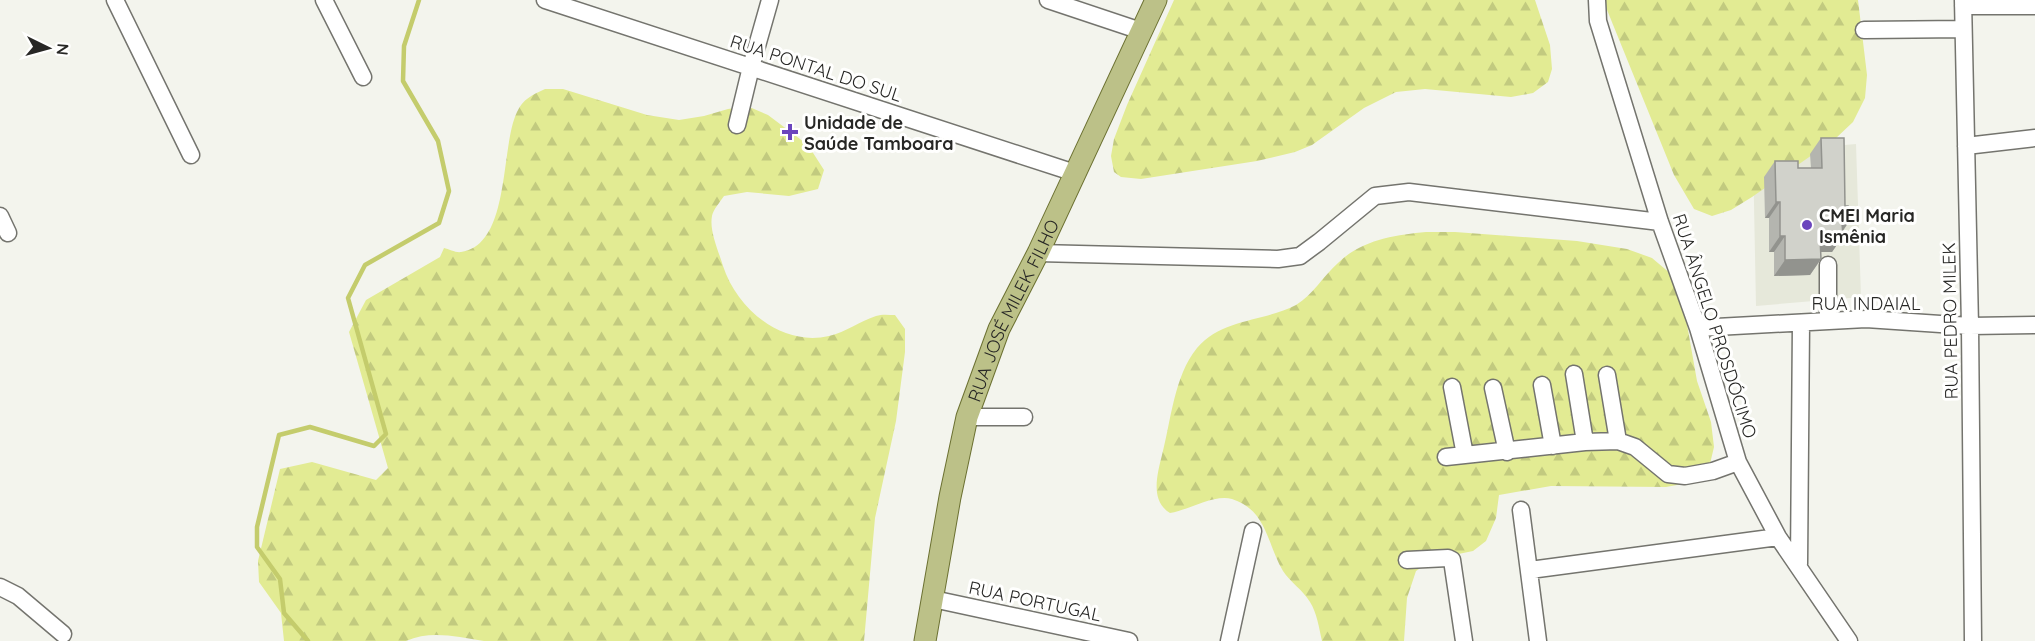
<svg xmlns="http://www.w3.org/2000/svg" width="2035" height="641" viewBox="0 0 2035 641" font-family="Quicksand,sans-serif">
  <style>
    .built { fill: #e6e8da }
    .forest { fill: url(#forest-firs) }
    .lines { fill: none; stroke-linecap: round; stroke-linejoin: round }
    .stream { stroke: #c4cc6c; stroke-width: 4.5 }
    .minor-casing { stroke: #74746e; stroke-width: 19 }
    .major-casing { stroke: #6b7031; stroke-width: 23 }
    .minor { stroke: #fff; stroke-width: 16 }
    .major { stroke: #bcc188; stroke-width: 21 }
    .wall { fill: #b4b5af }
    .shaded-wall { fill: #92938e }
    .building { fill: #d1d2cb; stroke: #92938e; stroke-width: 1.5 }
    .poi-dot { fill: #6b45bd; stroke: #fffffe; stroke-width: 2 }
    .labels { text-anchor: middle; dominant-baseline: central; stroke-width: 6; stroke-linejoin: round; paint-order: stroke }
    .street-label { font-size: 18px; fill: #272725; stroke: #fffffe }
    .poi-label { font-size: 18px; font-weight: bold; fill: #272725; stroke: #fffffe; text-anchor: start }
  </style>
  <defs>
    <pattern id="forest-firs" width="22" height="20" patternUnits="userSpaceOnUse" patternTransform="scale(1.5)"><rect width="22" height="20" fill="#e2eb93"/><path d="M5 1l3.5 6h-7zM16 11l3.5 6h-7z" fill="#c2ca7f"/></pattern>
  </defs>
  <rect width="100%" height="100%" fill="#f3f4ed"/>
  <path class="built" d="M 1856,144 L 1861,297 L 1756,306 L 1753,153 Z"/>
  <path class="forest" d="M 1174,0 L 1535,0 L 1550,45 L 1552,69 L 1548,82 L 1533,93 L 1511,97 L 1425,89 L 1396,92 L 1364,108 L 1312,145 L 1295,152 L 1257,161 L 1141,179 L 1121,177 L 1114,172 L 1111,156 L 1114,139 L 1127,105 Z
    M 1603,0 L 1858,0 L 1867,75 L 1865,98 L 1853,122 L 1835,139 L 1752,197 L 1731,210 L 1712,216 L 1694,209 L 1674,175 Z
    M 545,89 L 563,89 L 647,115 L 679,120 L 704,116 L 728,109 L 747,106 L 768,115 L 808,145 L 824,170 L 818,189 L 789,196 L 747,192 L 724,196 C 720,202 713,210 712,216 C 709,231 719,252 723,266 C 737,309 782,347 829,336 C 846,332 860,321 876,316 C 882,314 889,315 895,315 L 905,329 L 905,352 L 896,421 L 875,518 L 864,641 L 484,641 C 457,637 431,630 406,641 L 284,641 L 281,613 L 259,582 L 258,561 L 280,469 L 312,462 L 376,480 L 388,468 L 349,332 L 366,300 L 440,257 L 444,248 C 449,249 456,253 461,252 C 511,245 500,147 517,112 C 523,99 532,95 545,89 Z
    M 1426,232 L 1455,232 L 1577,241 L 1627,249 L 1652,258 L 1671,274 L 1685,313 L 1697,381 L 1711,422 L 1714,447 L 1709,468 L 1688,483 L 1666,487 L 1551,486 L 1499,495 L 1496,518 L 1486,541 L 1473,551 L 1434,559 L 1416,571 L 1407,598 L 1404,641 L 1322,641 C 1319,628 1317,613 1310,602 C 1303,590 1290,582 1283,571 C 1267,544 1267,510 1232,499 C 1214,494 1189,510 1170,513 C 1150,501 1157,475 1162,455 C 1171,421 1174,376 1197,348 C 1223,318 1264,322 1296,305 C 1313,295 1323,276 1338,263 C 1361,240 1395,235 1426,232 Z"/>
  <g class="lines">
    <path class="stream" d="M 308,641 L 284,613 L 280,579 L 257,547 L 257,527 L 279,435 L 310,427 L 374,446 L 386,434 L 348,298 L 365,265 L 439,223 L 449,191 L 438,141 L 403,81 L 404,46 L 419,0"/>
    <defs>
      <path id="minor" d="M 115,0 L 191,155
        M 324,0 L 363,77
        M 545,0 L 1075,173
        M 1048,0 L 1141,31
        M 1597,0 L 1598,21 L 1660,222 L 1698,328 L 1738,462 L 1778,537 L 1849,641
        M 1963,0 L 1970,326 L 1973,641
        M 1963,6 L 2035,6
        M 1864,30 L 1963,29
        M 737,125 L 751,67 L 770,0
        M 1966,146 L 2035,138
        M 0,216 L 8,233
        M 1038,253 L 1278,259 L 1300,256 L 1319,242 L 1375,196 L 1409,192 L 1660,222
        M 1828,321 L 1828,265
        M 1698,328 L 1866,319 L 1970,326 L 2035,325
        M 1574,374 L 1585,442
        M 1607,375 L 1618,441
        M 1542,385 L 1553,446
        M 1452,387 L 1465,455
        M 1493,388 L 1507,452
        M 967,417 L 1024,417
        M 1446,457 L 1585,442 L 1618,441 L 1635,447 L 1668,474 L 1685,476 L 1713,471 L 1738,462
        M 1521,510 L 1538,641
        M 1407,560 L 1448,558 L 1452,560 L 1464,641
        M 1799,564 L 1801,323
        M 1530,570 L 1778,537
        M 0,587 L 18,596 L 63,634
        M 933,599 L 1129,641
        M 1229,641 L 1253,531"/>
      <g id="major">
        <path id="s1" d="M 925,641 L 950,497 L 967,417 L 999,329 L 1038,253 L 1156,0"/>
      </g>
    </defs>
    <use href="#minor" class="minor-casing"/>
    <use href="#major" class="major-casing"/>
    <use href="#minor" class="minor"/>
    <use href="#major" class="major"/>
  </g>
  <path class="wall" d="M 1821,138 L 1845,206 L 1848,223 L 1843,231 L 1843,236 L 1832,252 L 1821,252 L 1821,259 L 1810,275 L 1774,276 L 1774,252 L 1769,252 L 1769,218 L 1765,218 L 1764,177 L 1775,161 L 1798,168 L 1811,168 L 1810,154 Z"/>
  <path class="shaded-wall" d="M 1776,202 L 1780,202 L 1769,218 L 1765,218 Z
    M 1842,223 L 1848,223 L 1839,236 L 1843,236 L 1832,252 L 1809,252 L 1820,237 Z
    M 1780,236 L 1785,236 L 1774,252 L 1769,252 Z
    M 1821,259 L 1810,275 L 1774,276 L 1785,260 Z"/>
  <path class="building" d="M 1821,138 L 1844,138 L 1845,206 L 1848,206 L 1848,223 L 1842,223 L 1843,236 L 1820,237 L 1821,259 L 1785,260 L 1785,236 L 1780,236 L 1780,202 L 1776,202 L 1775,161 L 1798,161 L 1798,168 L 1822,168 Z"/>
  <g class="poi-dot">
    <path d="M787 123h6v6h6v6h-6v6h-6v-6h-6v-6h6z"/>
    <circle cx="1807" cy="225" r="6"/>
  </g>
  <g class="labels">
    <g class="street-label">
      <text transform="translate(816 68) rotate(18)">RUA PONTAL DO SUL</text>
      <text x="1866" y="303">RUA INDAIAL</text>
      <text stroke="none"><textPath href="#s1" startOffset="344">RUA JOSÉ MILEK FILHO</textPath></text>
      <text transform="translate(1950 321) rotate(-91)">RUA PEDRO MILEK</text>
      <text transform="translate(1715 326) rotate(72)">RUA ÂNGELO PROSDÓCIMO</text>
      <text transform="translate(1035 601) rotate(12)">RUA PORTUGAL</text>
    </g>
    <g class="poi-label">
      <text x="804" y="122">Unidade de<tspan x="804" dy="21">Saúde Tamboara</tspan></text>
      <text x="1819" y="215">CMEI Maria<tspan x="1819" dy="21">Ismênia</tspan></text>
    </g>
  </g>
  <g transform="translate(48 48) rotate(95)" stroke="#fffffe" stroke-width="4.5" paint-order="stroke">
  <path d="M0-4.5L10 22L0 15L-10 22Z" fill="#272725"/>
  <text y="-9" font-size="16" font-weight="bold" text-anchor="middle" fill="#272725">N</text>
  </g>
</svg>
